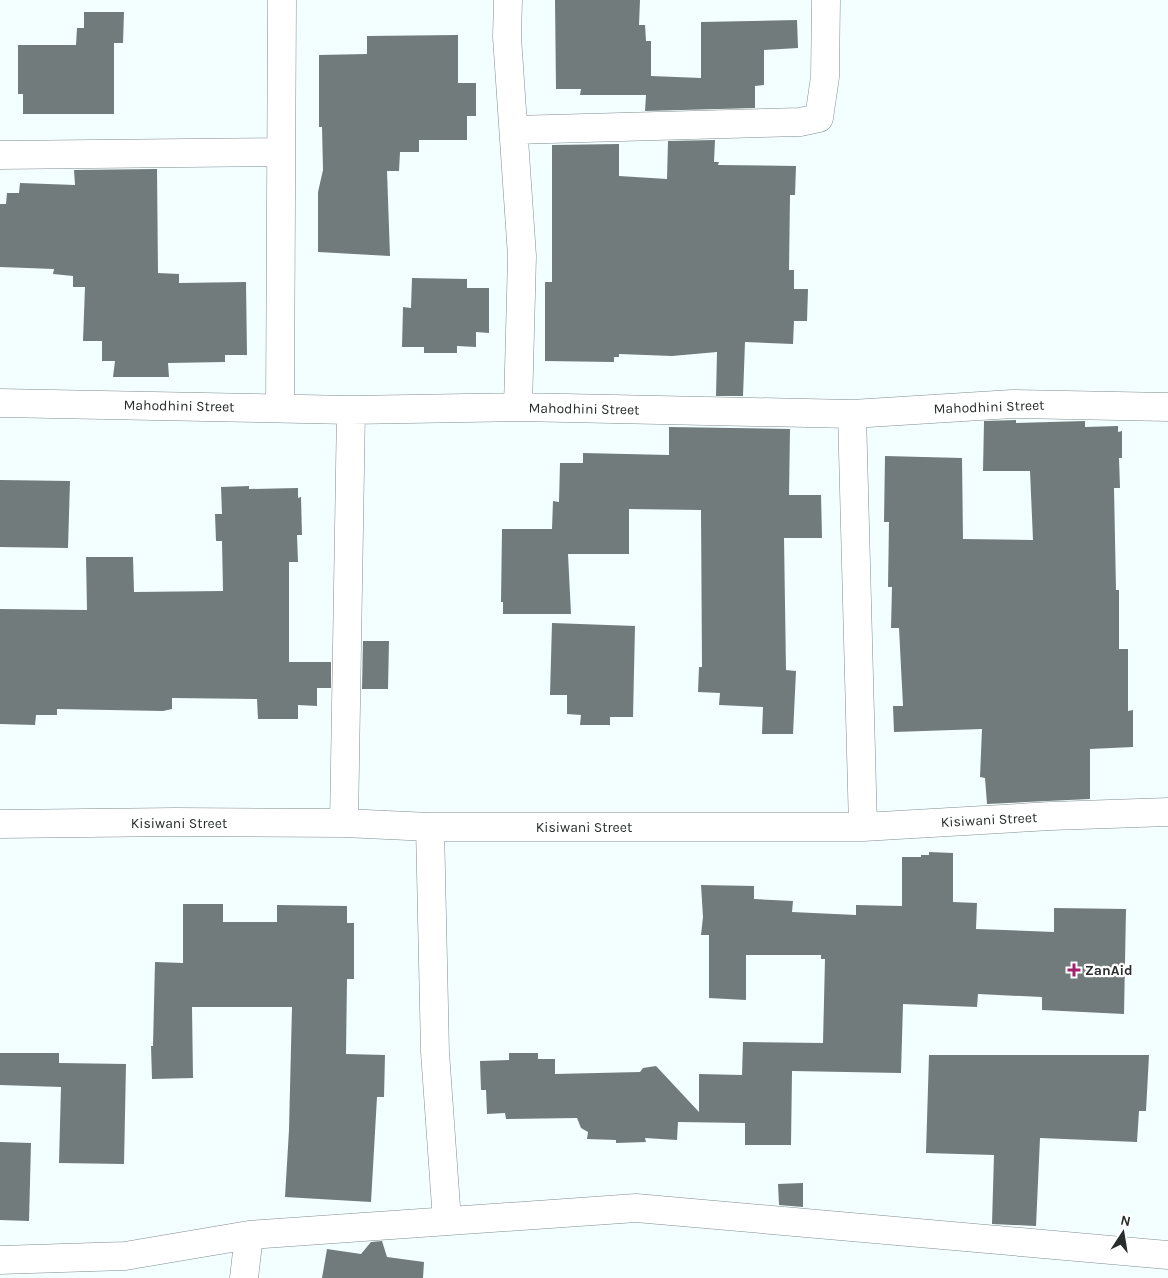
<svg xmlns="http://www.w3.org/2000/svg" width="1168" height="1278" viewBox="0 0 1168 1278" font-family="Karla,sans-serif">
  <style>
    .building { fill: #717b7b }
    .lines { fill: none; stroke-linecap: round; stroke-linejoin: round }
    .street-casing { stroke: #828d8d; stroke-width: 29 }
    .street { stroke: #fff; stroke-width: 28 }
    .poi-dot { fill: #a42170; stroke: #fff; stroke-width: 2 }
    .labels { text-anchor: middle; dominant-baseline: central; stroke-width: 4.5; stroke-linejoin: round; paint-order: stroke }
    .street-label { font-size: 14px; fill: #292d2d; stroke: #fff }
    .poi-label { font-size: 14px; font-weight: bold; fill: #292d2d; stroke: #fff; text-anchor: start }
  </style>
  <rect width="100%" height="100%" fill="#f2feff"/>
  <path class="building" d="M 555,0 L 640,0 L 639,25 L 645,25 L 646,41 L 651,41 L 651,76 L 701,78 L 701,22 L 797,20 L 798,48 L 764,50 L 764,85 L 755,86 L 755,108 L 645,111 L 646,95 L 580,95 L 581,89 L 556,89 Z
    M 84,12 L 124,12 L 123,43 L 114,43 L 114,114 L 23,114 L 23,94 L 18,94 L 18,45 L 76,45 L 77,28 L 84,28 Z
    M 458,35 L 458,83 L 476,83 L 476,116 L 467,116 L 467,140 L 419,140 L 419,152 L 400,152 L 399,171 L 387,171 L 390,256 L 318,252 L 318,192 L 323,170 L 322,127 L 319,127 L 319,55 L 367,54 L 367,36 Z
    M 715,140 L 714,162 L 719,162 L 718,165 L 796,166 L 795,195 L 790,195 L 789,270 L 794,270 L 794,289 L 808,289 L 807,321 L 794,321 L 793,344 L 745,342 L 743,396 L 716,396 L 717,352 L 672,356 L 619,354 L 619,357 L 614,357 L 614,362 L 545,361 L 545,282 L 552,282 L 552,145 L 619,144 L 619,176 L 667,179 L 668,141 Z
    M 157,169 L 158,273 L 179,274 L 179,283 L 246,282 L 247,355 L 225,355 L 225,362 L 168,363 L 169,377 L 113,377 L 115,361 L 102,361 L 102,341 L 83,341 L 85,287 L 73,287 L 73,276 L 53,274 L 54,269 L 0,267 L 0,204 L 6,204 L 7,193 L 19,193 L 20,183 L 75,185 L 74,170 Z
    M 412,278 L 467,279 L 467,288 L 489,288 L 489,333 L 476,332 L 476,347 L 457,346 L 457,353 L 424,353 L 424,347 L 402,347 L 403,307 L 411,308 Z
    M 1016,420 L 1016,423 L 1085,421 L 1085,427 L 1118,426 L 1118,432 L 1122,431 L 1122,458 L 1119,458 L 1120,488 L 1114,488 L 1116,590 L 1119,590 L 1119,649 L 1128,649 L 1128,711 L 1133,710 L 1133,747 L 1090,749 L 1090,799 L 987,804 L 985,778 L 980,777 L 982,729 L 894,732 L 893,706 L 903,706 L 899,628 L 891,628 L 892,587 L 888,587 L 889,522 L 884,522 L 885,456 L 962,458 L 963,539 L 1033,540 L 1030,471 L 983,471 L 984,421 Z
    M 669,427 L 790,429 L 789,495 L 821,495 L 822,538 L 784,538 L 786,670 L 796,671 L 793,734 L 762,734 L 763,707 L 719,705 L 720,693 L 698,692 L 699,667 L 702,667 L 701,510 L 629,509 L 629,554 L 568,554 L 571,614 L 503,614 L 503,602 L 501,602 L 502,529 L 552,529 L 553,501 L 559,502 L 560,463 L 583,463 L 583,453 L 669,455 Z
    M 0,480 L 70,481 L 68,548 L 0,547 Z
    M 249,486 L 249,489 L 298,488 L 298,498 L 301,497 L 302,535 L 297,535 L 298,562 L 289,562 L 289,662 L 331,662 L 331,688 L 317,688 L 317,706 L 298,705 L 298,719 L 258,719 L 257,699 L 172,698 L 172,709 L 163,711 L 57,709 L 57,715 L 36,715 L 35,725 L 0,724 L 0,609 L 87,610 L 86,557 L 133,557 L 134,592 L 223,591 L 222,541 L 216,541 L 215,514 L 222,514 L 221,487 Z
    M 552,623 L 635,626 L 633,717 L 610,717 L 610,725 L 580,725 L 581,715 L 567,714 L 567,695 L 550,695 Z
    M 363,641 L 389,641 L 388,689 L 362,689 Z
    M 929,852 L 953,853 L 953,902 L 977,903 L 976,929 L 1054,932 L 1054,908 L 1126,909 L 1124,1014 L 1042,1010 L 1042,997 L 978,994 L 977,1007 L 903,1004 L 901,1073 L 792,1071 L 791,1145 L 745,1145 L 745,1123 L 678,1122 L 677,1140 L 645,1138 L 646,1142 L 616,1143 L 616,1140 L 587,1139 L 588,1132 L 581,1128 L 577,1118 L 506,1119 L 505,1113 L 487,1114 L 486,1090 L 481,1090 L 480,1061 L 509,1060 L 509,1053 L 538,1053 L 538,1059 L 555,1059 L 555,1074 L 640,1072 L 643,1068 L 656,1066 L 699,1112 L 699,1074 L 742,1075 L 743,1042 L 823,1043 L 825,959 L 821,959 L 821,955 L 746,955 L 746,1000 L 709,998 L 709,935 L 701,935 L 703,917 L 701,885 L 754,886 L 754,899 L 793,901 L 792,912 L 856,915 L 856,905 L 902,906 L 902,857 L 921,857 L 921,855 L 929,855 Z
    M 183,904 L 223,904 L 223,922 L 277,922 L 277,905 L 347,906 L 347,923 L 354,923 L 354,979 L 347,979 L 346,1054 L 385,1055 L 384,1097 L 377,1097 L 371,1202 L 285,1197 L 289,1130 L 292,1007 L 192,1007 L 193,1078 L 152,1079 L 151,1046 L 153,1046 L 155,962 L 183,963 Z
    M 0,1053 L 59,1053 L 59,1063 L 126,1064 L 124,1164 L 59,1163 L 61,1087 L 0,1085 Z
    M 929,1055 L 1149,1055 L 1146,1111 L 1139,1111 L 1137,1142 L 1040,1138 L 1036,1226 L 992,1224 L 994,1155 L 926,1153 Z
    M 0,1142 L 31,1143 L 29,1221 L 0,1220 Z
    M 803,1183 L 803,1207 L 779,1205 L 778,1184 Z
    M 382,1241 L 387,1257 L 424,1262 L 423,1278 L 322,1278 L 327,1249 L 361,1254 L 371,1242 Z"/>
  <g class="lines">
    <defs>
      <path id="street" d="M 508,0 L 507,37 L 522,256 L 518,407
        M 514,130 L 800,122 L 819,118 L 825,77 L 826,0
        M 0,155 L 281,152
        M 0,403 L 351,410 L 518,407 L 852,414 L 1012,404 L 1168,407
        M 280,408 L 282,0
        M 852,414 L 863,827
        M 344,823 L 351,410
        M 0,824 L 175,822 L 344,823 L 430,827 L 863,827 L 1051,816 L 1168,812
        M 430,827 L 435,1052 L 447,1221
        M 0,1260 L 125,1256 L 249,1235 L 636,1208 L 1168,1255
        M 244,1278 L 249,1235"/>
    </defs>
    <use href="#street" class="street-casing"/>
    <use href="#street" class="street"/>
  </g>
  <path class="poi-dot" d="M1071.5 962.5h5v5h5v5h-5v5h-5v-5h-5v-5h5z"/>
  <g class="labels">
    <g class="street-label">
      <text transform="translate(179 406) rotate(1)">Mahodhini Street</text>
      <text transform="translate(989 407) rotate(-2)">Mahodhini Street</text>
      <text transform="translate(584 409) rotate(1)">Mahodhini Street</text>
      <text transform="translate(989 820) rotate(-3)">Kisiwani Street</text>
      <text x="179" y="823">Kisiwani Street</text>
      <text x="584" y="827">Kisiwani Street</text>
    </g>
    <g class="poi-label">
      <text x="1085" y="970">ZanAid</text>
    </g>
  </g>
  <g transform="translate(1123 1233) rotate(12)" stroke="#ffffff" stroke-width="4" paint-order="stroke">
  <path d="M0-4L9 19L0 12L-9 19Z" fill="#292d2d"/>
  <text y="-8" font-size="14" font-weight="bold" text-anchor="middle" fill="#292d2d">N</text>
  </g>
</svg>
